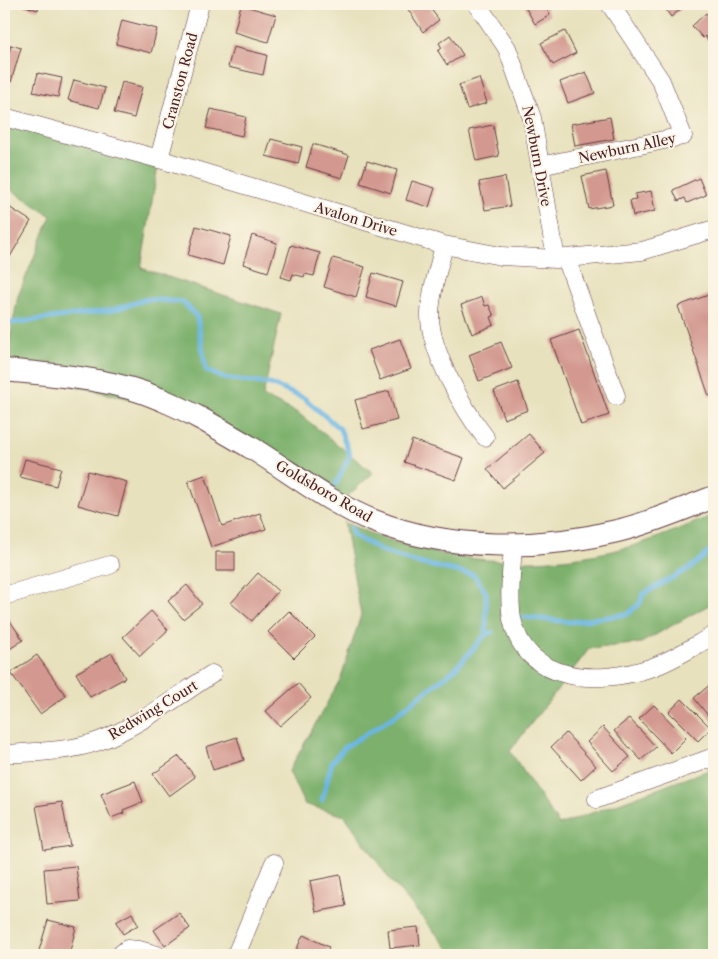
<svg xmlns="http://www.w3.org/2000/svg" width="718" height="959" viewBox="0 0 718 959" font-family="'Libre Caslon Text',serif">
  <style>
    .forest { fill: #7bb06c; stroke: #62684c }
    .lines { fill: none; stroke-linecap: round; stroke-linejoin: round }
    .stream { stroke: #6ab6e3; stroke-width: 5 }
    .building { fill: #d39990 }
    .minor-casing { stroke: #623c41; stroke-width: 19 }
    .major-casing { stroke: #623c41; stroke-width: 24 }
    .minor { stroke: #fff; stroke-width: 18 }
    .major { stroke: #fff; stroke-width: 22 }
    .labels { text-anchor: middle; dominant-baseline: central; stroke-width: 4; stroke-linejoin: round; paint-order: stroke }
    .street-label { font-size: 14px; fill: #4a1f2b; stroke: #fcf5e5 }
  </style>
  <rect width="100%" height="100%" fill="#fcf5e5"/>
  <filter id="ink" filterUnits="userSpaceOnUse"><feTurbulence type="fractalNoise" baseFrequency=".02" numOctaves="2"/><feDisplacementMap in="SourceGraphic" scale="10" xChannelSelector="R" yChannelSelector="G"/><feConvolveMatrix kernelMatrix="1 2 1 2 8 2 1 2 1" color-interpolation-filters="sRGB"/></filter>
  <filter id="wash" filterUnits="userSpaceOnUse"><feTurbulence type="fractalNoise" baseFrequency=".0096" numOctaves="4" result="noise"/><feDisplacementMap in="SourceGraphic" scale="20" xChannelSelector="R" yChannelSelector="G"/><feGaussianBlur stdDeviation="1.12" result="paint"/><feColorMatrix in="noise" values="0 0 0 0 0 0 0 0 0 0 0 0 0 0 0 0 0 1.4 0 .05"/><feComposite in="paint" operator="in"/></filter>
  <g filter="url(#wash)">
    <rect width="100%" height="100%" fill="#e7e1bd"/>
    <path class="forest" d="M 4,117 L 159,159 L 141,268 L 281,314 L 263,396 L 298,413 L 373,473 L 340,503 L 192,413 L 4,370 L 18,296 L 51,216 L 4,185 Z
      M 714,515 L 714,602 L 641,643 L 589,649 L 510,751 L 559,825 L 714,768 L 714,955 L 454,955 L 390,880 L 345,816 L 304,804 L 289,771 L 341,678 L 361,615 L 344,522 C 430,563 532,572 625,548 C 655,540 685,526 714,515 Z"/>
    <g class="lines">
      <path class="stream" d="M 4,324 L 113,310 L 147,299 L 183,302 L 197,317 L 206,370 L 223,378 L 270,384 L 304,398 L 340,429 L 350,455 L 336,484
        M 351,528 L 353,535 L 382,551 L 414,562 L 474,575 L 486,593 L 486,634 L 492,632
        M 524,617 L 571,622 L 628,614 L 640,603 L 643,594 L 690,568 L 714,548
        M 322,800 L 332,762 L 345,747 L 390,719 L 455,669 L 486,634"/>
    </g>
    <g id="blocks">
      <path class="building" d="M 19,4 L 39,4 L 38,10 Z
        M 413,4 L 427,4 L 439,20 L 423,32 L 407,8 Z
        M 526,4 L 553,4 L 546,8 L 550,15 L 535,24 L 524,5 Z
        M 668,4 L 687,4 L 671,17 L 664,7 Z
        M 241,5 L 276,15 L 268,42 L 234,32 Z
        M 706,13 L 714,22 L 714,37 L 709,42 L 705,36 L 703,38 L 692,26 Z
        M 122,20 L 157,29 L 151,53 L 116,44 Z
        M 565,31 L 576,53 L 553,65 L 541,43 Z
        M 450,35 L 463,55 L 447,65 L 438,51 L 442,48 L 439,43 Z
        M 11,45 L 21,48 L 11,82 L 4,80 L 4,51 L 9,52 Z
        M 233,47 L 267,55 L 263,75 L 228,67 Z
        M 586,72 L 595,93 L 568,103 L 560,82 Z
        M 38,73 L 62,78 L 58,97 L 33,92 Z
        M 479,78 L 487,103 L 467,109 L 459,85 Z
        M 74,80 L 105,88 L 99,108 L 68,100 Z
        M 122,82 L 142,87 L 134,118 L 114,113 Z
        M 211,109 L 246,117 L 242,136 L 206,128 Z
        M 610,117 L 614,139 L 575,146 L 571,124 Z
        M 493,125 L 499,156 L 476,161 L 469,130 Z
        M 271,139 L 302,147 L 298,164 L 266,156 Z
        M 313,144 L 349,155 L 342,178 L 306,167 Z
        M 367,161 L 397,170 L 391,193 L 360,183 Z
        M 606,171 L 613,205 L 589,209 L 582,176 Z
        M 505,177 L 510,206 L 485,210 L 479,182 Z
        M 699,178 L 706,195 L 687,203 L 685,198 L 678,201 L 673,190 Z
        M 412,181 L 435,188 L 429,207 L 406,200 Z
        M 651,191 L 655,211 L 633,216 L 630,200 L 636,199 L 635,194 Z
        M 4,204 L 31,221 L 4,267 Z
        M 196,226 L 231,236 L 223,265 L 188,255 Z
        M 252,235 L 277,243 L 268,272 L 243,264 Z
        M 291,245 L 320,253 L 314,276 L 305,274 L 304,277 L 293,274 L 291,280 L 281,277 Z
        M 333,258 L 365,267 L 356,297 L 324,287 Z
        M 373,273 L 403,282 L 396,306 L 366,297 Z
        M 714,293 L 714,394 L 709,396 L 678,306 Z
        M 482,297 L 485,306 L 489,305 L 494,316 L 491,317 L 494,325 L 472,334 L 461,305 Z
        M 579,330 L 609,415 L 581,425 L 551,340 Z
        M 400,339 L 411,369 L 380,380 L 369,350 Z
        M 501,342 L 512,368 L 479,381 L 469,355 Z
        M 518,382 L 528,410 L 504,419 L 494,391 Z
        M 389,391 L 397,420 L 363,429 L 355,400 Z
        M 529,434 L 545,453 L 503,488 L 487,469 Z
        M 412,440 L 464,458 L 456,480 L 404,462 Z
        M 25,459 L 61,468 L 56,486 L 20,477 Z
        M 88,471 L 127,482 L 118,516 L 78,505 Z
        M 205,475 L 222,526 L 260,513 L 266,529 L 211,547 L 188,481 Z
        M 216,552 L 235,552 L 235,571 L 216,571 Z
        M 258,573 L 278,591 L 252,621 L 231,603 Z
        M 187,585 L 202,604 L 183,619 L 168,601 Z
        M 151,611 L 168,630 L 140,656 L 123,637 Z
        M 289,611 L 315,637 L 294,658 L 268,632 Z
        M 6,615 L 23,640 L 4,653 L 4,617 Z
        M 112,653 L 125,678 L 90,697 L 76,673 Z
        M 37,655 L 66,696 L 40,714 L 11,673 Z
        M 298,683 L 311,698 L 280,726 L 266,711 Z
        M 712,683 L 714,685 L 714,723 L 694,698 Z
        M 682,699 L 711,728 L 698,741 L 669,712 Z
        M 654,705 L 686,738 L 671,753 L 639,719 Z
        M 629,718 L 656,747 L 641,760 L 614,731 Z
        M 603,727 L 630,757 L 613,771 L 587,742 Z
        M 566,733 L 596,766 L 581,780 L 551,747 Z
        M 237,737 L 244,760 L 213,770 L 206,747 Z
        M 179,756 L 195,777 L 169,796 L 153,774 Z
        M 135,781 L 143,802 L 123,810 L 124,813 L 111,818 L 101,794 Z
        M 62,802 L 70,846 L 44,850 L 36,806 Z
        M 76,866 L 80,901 L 47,904 L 44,869 Z
        M 340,875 L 346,906 L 316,912 L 310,881 Z
        M 132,913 L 138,925 L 123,934 L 116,922 Z
        M 179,913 L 190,928 L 165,946 L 154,930 Z
        M 48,920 L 76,927 L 69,955 L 38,954 Z
        M 418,927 L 420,945 L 390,948 L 388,930 Z
        M 303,935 L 329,947 L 325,955 L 294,955 Z"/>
    </g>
  </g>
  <g filter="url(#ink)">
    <use href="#blocks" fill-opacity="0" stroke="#623c41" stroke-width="1"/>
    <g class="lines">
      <defs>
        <path id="minor" d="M 477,4 L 507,48 L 532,118 L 556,259
          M 4,117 L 159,159 L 444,245 L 501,256 L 556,259 L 642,251 L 714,229
          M 159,159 L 200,4
          M 540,166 L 683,136 L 661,81 L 610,4
          M 444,245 C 439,268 430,292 430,316 C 430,351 464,410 485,437
          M 566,258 L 616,396
          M 513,543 C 512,568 508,595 512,619 C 526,684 599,685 650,668 C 672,661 694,646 714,635
          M 4,596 L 110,565
          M 4,754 C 35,752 69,752 99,741 C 139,726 176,697 212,674
          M 597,799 L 714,757
          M 120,955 L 127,949 L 139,950 L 157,955
          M 236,955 L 274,863"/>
        <path id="major" d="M 4,370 C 55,375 112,378 160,399 C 192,412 221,430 250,447 C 291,472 330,504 374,521 C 449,551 540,550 617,531 C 651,523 682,509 714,497"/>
      </defs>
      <use href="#minor" class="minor-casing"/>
      <use href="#major" class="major-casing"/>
      <use href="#minor" class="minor"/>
      <use href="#major" class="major"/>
    </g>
  </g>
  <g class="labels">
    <g class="street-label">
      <text transform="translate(180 81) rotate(-75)">Cranston Road</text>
      <text transform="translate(627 148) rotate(-12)">Newburn Alley</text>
      <text transform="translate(537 156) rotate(79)">Newburn Drive</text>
      <text transform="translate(356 219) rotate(17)">Avalon Drive</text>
      <text transform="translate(324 491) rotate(30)">Goldsboro Road</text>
      <text transform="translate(153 710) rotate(-31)">Redwing Court</text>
    </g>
  </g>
  <rect width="718" height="959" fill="none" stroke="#fcf5e5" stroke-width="20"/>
</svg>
